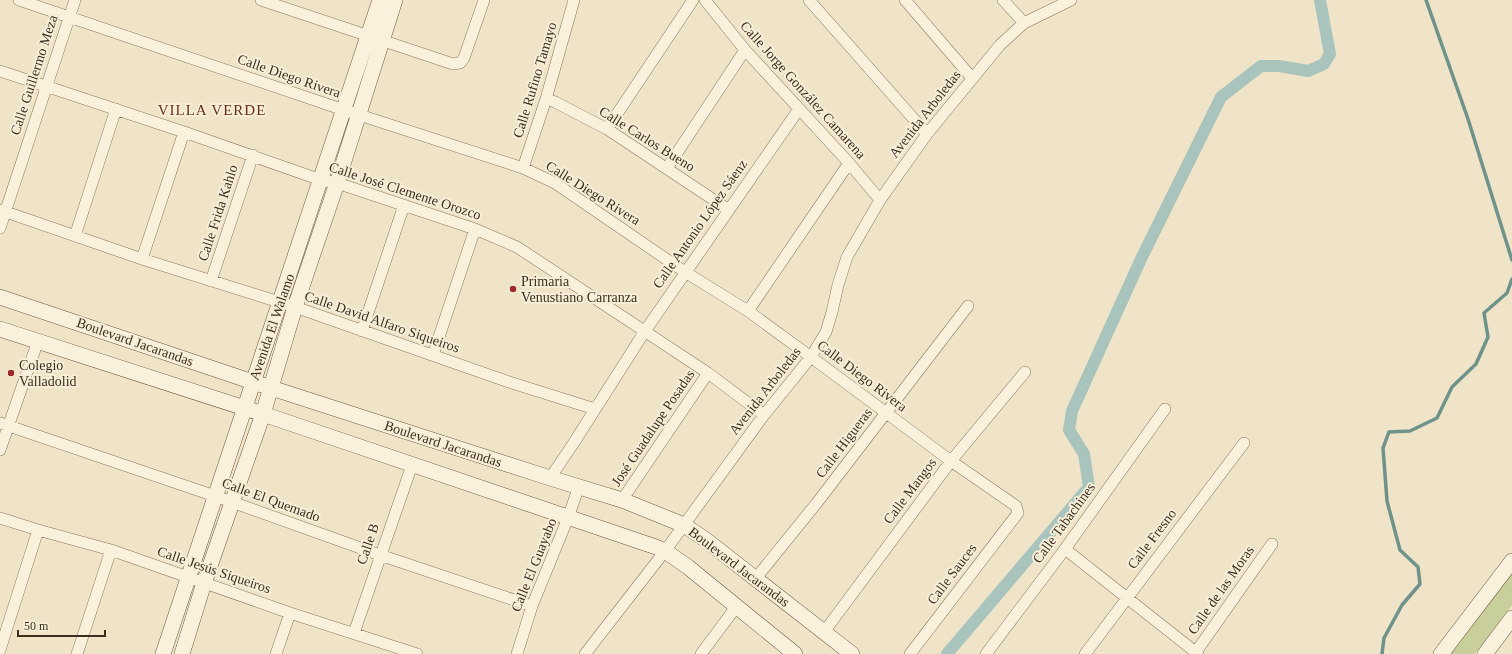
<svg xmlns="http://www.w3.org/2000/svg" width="1512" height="654" viewBox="0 0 1512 654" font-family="Georgia,serif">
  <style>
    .green { fill: #c9cf9b }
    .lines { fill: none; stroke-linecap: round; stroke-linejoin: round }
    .stream { stroke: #6f938a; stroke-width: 3.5 }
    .canal { stroke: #a9c4bc; stroke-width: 12 }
    .street-casing { stroke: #8d765c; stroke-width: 12 }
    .secondary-casing { stroke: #6f573f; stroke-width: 16 }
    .street { stroke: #faf1dc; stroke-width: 11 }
    .secondary { stroke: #faf1dc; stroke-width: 15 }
    .poi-dot { fill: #9e2a2b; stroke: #f7eed8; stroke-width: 1.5 }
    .labels { text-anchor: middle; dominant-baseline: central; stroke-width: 4; stroke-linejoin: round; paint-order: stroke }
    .street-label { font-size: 14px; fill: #3d2e20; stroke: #f7eed8 }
    .poi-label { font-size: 14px; fill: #3d2e20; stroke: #f7eed8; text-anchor: start }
    .neighbourhood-label { font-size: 15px; letter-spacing: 1px; fill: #6b2e1e; stroke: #f7eed8 }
  </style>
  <rect width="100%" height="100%" fill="#f0e4c8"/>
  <path class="green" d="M 1512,571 L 1512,605 L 1475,654 L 1449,654 Z"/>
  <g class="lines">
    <path class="stream" d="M 1426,0 L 1468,119 L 1512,260
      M 1382,654 L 1384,638 L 1402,605 L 1420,584 L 1418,567 L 1400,550 L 1387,501 L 1383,448 L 1389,432 L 1410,431 L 1437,418 L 1452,387 L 1476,364 L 1488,337 L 1484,313 L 1507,293 L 1512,279"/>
    <path class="canal" d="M 947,654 L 1089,487 L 1084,454 L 1069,430 L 1072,411 L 1141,259 L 1221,97 L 1261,66 L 1279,66 L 1308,71 L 1324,64 L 1330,54 L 1320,0"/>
    <defs>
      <path id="street" d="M 19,0 L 344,110 L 523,168 L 555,183 L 685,272 L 748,311 L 811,357 L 951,461 L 1016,506 L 1018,513 L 910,654
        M 261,0 L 453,64 L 460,63 L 464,58 L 484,0
        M 705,0 L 745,50 L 849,163 L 880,200
        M 809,0 L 927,134
        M 905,0 L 972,78
        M 1003,0 L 1024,23
        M 0,71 L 184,132 L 321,180 L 337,183 L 475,229 L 517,247 L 708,373 L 764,415
        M 546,99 L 555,102 L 607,129 L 729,210
        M 607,129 L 693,0
        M 523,168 L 546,99 L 574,0
        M 667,168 L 745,50
        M 0,210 L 142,259 L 295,307 L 509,382 L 595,409
        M 0,228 L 75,0
        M 75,236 L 116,109
        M 142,259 L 184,132
        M 211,281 L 253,155
        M 748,311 L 849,163
        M 362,331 L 404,205
        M 433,355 L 475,229
        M 0,423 L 215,496 L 380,555 L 532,606
        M 0,450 L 38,341
        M 550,478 L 573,444 L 645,331 L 799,109
        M 622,500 L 708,373
        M 0,518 L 38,530 L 111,550 L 290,613 L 417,654
        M 1065,549 L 1198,654
        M 756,578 L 816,504 L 968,306
        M 824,632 L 951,461 L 1025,372
        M 354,633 L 412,465
        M 0,650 L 38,530
        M 1196,652 L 1272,544
        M 77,654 L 111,550
        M 276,654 L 290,613
        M 517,654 L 532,606 L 568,518 L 579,486
        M 585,654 L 665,551 L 764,415 L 811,357 L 826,332 L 832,312 L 838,285 L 847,257 L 880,200 L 927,134 L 1000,45 L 1024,23 L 1071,0
        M 701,654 L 736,607
        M 986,654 L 1065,549 L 1165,409
        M 1085,654 L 1244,443"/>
      <path id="secondary" d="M 0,297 L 253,382 L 550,478 L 622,500 L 684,525 L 706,540 L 852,654
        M 0,329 L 263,414 L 656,547 L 665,551 L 688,567 L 795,654
        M 163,654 L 380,0
        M 182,654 L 204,583 L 263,414 L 295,307 L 337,183 L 395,0
        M 1441,654 L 1512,561
        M 1485,654 L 1512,618"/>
    </defs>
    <use href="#street" class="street-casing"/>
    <use href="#secondary" class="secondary-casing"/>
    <use href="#street" class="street"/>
    <use href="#secondary" class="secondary"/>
  </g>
  <g class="poi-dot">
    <circle cx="513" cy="289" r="4"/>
    <circle cx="11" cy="373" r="4"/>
  </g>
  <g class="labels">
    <g class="street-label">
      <text transform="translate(34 75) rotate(-72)">Calle Guillermo Meza</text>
      <text transform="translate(289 76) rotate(19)">Calle Diego Rivera</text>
      <text transform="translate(535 80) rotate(-73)">Calle Rufino Tamayo</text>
      <text transform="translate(803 90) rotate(48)">Calle Jorge González Camarena</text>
      <text transform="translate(925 114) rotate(-52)">Avenida Arboledas</text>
      <text transform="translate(647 139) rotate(32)">Calle Carlos Bueno</text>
      <text transform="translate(405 191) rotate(18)">Calle José Clemente Orozco</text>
      <text transform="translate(593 193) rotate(32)">Calle Diego Rivera</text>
      <text transform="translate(218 213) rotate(-72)">Calle Frida Kahlo</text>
      <text transform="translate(700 224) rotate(-55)">Calle Antonio López Sáenz</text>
      <text transform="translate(382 322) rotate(19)">Calle David Alfaro Siqueiros</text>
      <text transform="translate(272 327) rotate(-71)">Avenida El Walamo</text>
      <text transform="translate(135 342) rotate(19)">Boulevard Jacarandas</text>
      <text transform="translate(862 376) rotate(37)">Calle Diego Rivera</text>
      <text transform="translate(765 391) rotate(-52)">Avenida Arboledas</text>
      <text transform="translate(653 428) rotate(-56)">José Guadalupe Posadas</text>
      <text transform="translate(844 443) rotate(-53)">Calle Higueras</text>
      <text transform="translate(443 444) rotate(18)">Boulevard Jacarandas</text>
      <text transform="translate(910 491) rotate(-53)">Calle Mangos</text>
      <text transform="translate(271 500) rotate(20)">Calle El Quemado</text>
      <text transform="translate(1064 523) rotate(-54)">Calle Tabachines</text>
      <text transform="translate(1152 539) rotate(-53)">Calle Fresno</text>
      <text transform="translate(368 544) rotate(-71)">Calle B</text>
      <text transform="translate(534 565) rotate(-68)">Calle El Guayabo</text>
      <text transform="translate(739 567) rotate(37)">Boulevard Jacarandas</text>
      <text transform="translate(214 570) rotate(19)">Calle Jesús Siqueiros</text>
      <text transform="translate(952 574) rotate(-53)">Calle Sauces</text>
      <text transform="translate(1221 590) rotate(-55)">Calle de las Moras</text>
    </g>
    <g class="poi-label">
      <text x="521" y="281">Primaria<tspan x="521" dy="16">Venustiano Carranza</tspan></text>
      <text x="19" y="365">Colegio<tspan x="19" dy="16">Valladolid</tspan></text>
    </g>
    <g class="neighbourhood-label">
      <text x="212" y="110">VILLA VERDE</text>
    </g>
  </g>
  <path d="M18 630v6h87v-6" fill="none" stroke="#3d2e20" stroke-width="2"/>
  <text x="24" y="630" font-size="12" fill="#3d2e20" stroke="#f7eed8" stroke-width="3" paint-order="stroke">50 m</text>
</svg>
